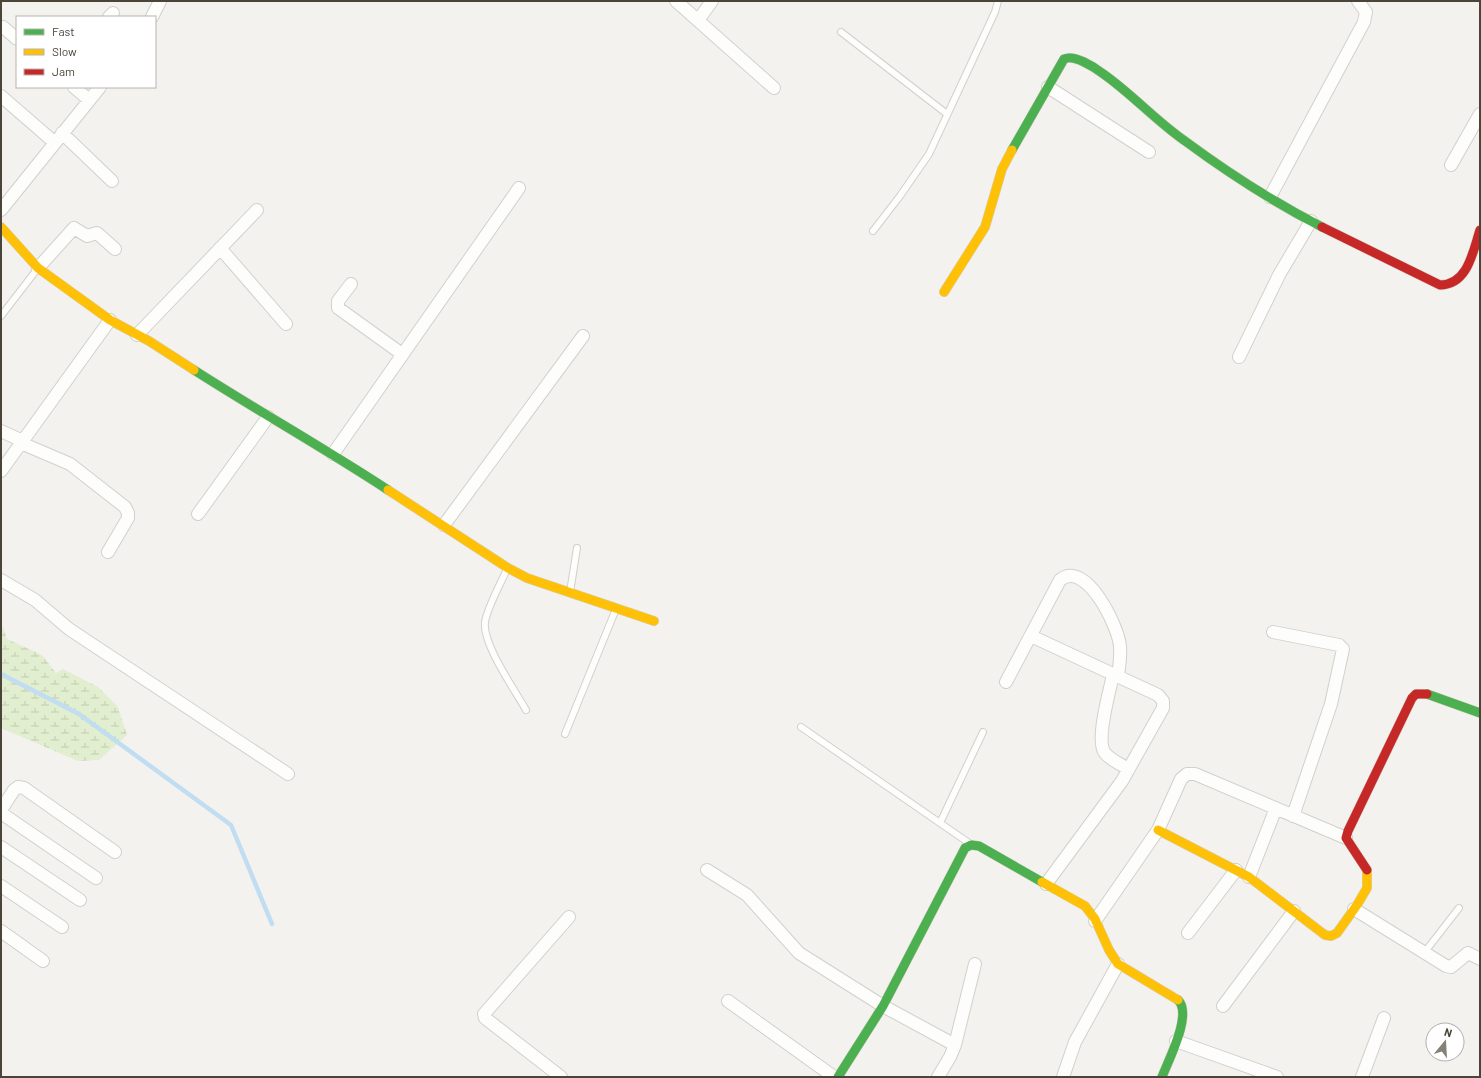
<svg xmlns="http://www.w3.org/2000/svg" width="1481" height="1078" viewBox="0 0 1481 1078" font-family="Barlow,sans-serif">
  <style>
    .wetland { fill: url(#wetland-marsh) }
    .lines { fill: none; stroke-linecap: round; stroke-linejoin: round }
    .stream { stroke: #c0ddf1; stroke-width: 4.5 }
    .lane-casing { stroke: #d2d0cb; stroke-width: 8 }
    .street-casing { stroke: #d2d0cb; stroke-width: 14 }
    .fast-casing { stroke: #d3cfc5; stroke-width: 10 }
    .slow-casing { stroke: #d3cfc5; stroke-width: 10 }
    .jam-casing { stroke: #d3cfc5; stroke-width: 10 }
    .lane { stroke: #fdfdfc; stroke-width: 6 }
    .street { stroke: #fdfdfc; stroke-width: 12 }
    .fast { stroke: #4caf50; stroke-width: 9 }
    .slow { stroke: #ffc107; stroke-width: 9 }
    .jam { stroke: #c62828; stroke-width: 9 }
  </style>
  <defs>
    <pattern id="wetland-marsh" width="20" height="14" patternUnits="userSpaceOnUse"><rect width="20" height="14" fill="#e1eecf"/><path d="M1 5h8M5 5V1M11 12h8M15 12V8" fill="none" stroke="#c3cdb2"/></pattern>
  </defs>
  <rect width="100%" height="100%" fill="#f4f2ee"/>
  <path class="wetland" d="M 1,622 L 7,639 L 42,655 L 56,673 L 63,669 L 98,687 L 118,707 L 127,735 L 99,760 L 78,761 L 1,728 Z"/>
  <g class="lines">
    <path class="stream" d="M 1,674 L 79,714 L 231,825 L 272,924"/>
    <defs>
      <path id="lane" d="M 841,32 L 947,114
        M 873,231 L 900,196 L 929,154 L 995,12 L 998,1
        M 1,316 L 38,268
        M 507,569 C 501,583 487,608 485,622 C 482,644 515,690 526,710
        M 570,592 L 577,548
        M 801,727 L 969,843
        M 565,734 L 616,609
        M 940,823 L 983,732
        M 1424,953 L 1459,908"/>
      <path id="street" d="M 676,1 L 774,88
        M 109,17 L 113,13
        M 152,17 L 160,1
        M 699,19 L 712,1
        M 3,27 L 17,39
        M 74,87 L 89,100
        M 1048,87 L 1149,152
        M 1,96 L 54,142
        M 62,133 L 112,181
        M 1451,165 L 1480,114
        M 1270,197 L 1364,22 L 1366,12 L 1358,1
        M 1,210 L 100,87
        M 220,248 L 286,324
        M 38,268 L 74,228 L 87,236 L 97,233 L 115,249
        M 351,284 L 338,301 L 338,308 L 402,354
        M 137,335 L 257,210
        M 1239,357 L 1279,275 L 1311,221
        M 1,431 L 23,441
        M 21,443 L 70,464 L 125,507 L 128,513 L 128,518 L 108,552
        M 333,454 L 519,188
        M 1,471 L 110,320
        M 198,514 L 268,417
        M 444,525 L 583,336
        M 1,580 L 35,600 L 69,629 L 288,774
        M 1273,632 L 1339,645 L 1343,649 L 1331,704 L 1293,816
        M 1031,636 L 1158,695 L 1163,701 L 1163,708 L 1122,781 L 1046,884
        M 1113,675 C 1110,690 1095,741 1105,753 C 1110,760 1121,764 1128,769
        M 1006,682 L 1060,580 C 1086,559 1118,626 1120,646 C 1121,656 1119,667 1118,677
        M 1,810 L 14,790 L 18,787 L 24,788 L 115,852
        M 1,813 L 96,878
        M 1,847 L 80,900
        M 707,870 L 747,895 L 799,953 L 883,1006 L 955,1045
        M 1249,877 L 1276,808
        M 1,886 L 62,927
        M 1354,909 L 1446,966 L 1451,967 L 1468,953 L 1480,959
        M 1095,921 L 1158,830 L 1181,779 L 1187,774 L 1195,774 L 1346,838
        M 1,931 L 43,961
        M 1188,933 L 1236,870
        M 728,1001 L 834,1077
        M 1223,1006 L 1294,911
        M 1176,1041 L 1277,1077
        M 561,1077 L 485,1018 L 484,1014 L 569,917
        M 938,1077 L 950,1057 L 955,1045 L 975,964
        M 1063,1077 L 1075,1042 L 1118,964
        M 1362,1077 L 1384,1018"/>
      <path id="fast" d="M 1012,150 L 1064,59 C 1074,54 1094,67 1102,73 C 1131,93 1156,121 1185,141 C 1227,172 1275,203 1322,227
        M 194,370 C 258,411 324,448 388,490
        M 1427,694 L 1480,713
        M 838,1077 L 883,1006 L 965,848 L 971,845 L 979,846 L 1042,882
        M 1162,1077 C 1168,1061 1193,1014 1178,1000"/>
      <path id="slow" d="M 1,227 L 38,268 L 110,320 L 149,341 L 194,370
        M 944,292 L 985,227 L 1002,169 L 1012,150
        M 388,490 L 508,568 L 527,578 L 654,621
        M 1158,830 L 1249,877 L 1325,935 L 1331,936 L 1337,933 L 1357,905 L 1367,888 L 1367,870
        M 1042,882 L 1085,906 L 1095,919 L 1109,950 L 1118,964 L 1178,1000"/>
      <path id="jam" d="M 1322,227 L 1440,285 C 1468,285 1473,251 1480,230
        M 1367,870 L 1346,838 L 1348,831 L 1412,698 L 1416,694 L 1427,694"/>
    </defs>
    <use href="#lane" class="lane-casing"/>
    <use href="#street" class="street-casing"/>
    <use href="#fast" class="fast-casing"/>
    <use href="#slow" class="slow-casing"/>
    <use href="#jam" class="jam-casing"/>
    <use href="#lane" class="lane"/>
    <use href="#street" class="street"/>
    <use href="#fast" class="fast"/>
    <use href="#slow" class="slow"/>
    <use href="#jam" class="jam"/>
  </g>
  <rect width="1481" height="1078" fill="none" stroke="#4b4439" stroke-width="4"/>
  <rect x="16" y="16" width="140" height="72" fill="#ffffff" stroke="#b7b4b0"/>
  <rect x="24" y="29" width="20" height="6" fill="#4caf50" stroke="#b7b4b0"/>
  <text x="52" y="36" font-size="12" fill="#4b4439">Fast</text>
  <rect x="24" y="49" width="20" height="6" fill="#ffc107" stroke="#b7b4b0"/>
  <text x="52" y="56" font-size="12" fill="#4b4439">Slow</text>
  <rect x="24" y="69" width="20" height="6" fill="#c62828" stroke="#b7b4b0"/>
  <text x="52" y="76" font-size="12" fill="#4b4439">Jam</text>
  <g transform="translate(1445 1042) rotate(18)"><circle r="19" fill="#ffffff" stroke="#b7b4b0"/>
  <path d="M0-3L7 15L0 10L-7 15Z" fill="#868178"/>
  <text y="-6" font-size="11" font-weight="bold" text-anchor="middle" fill="#4b4439">N</text>
  </g>
</svg>
